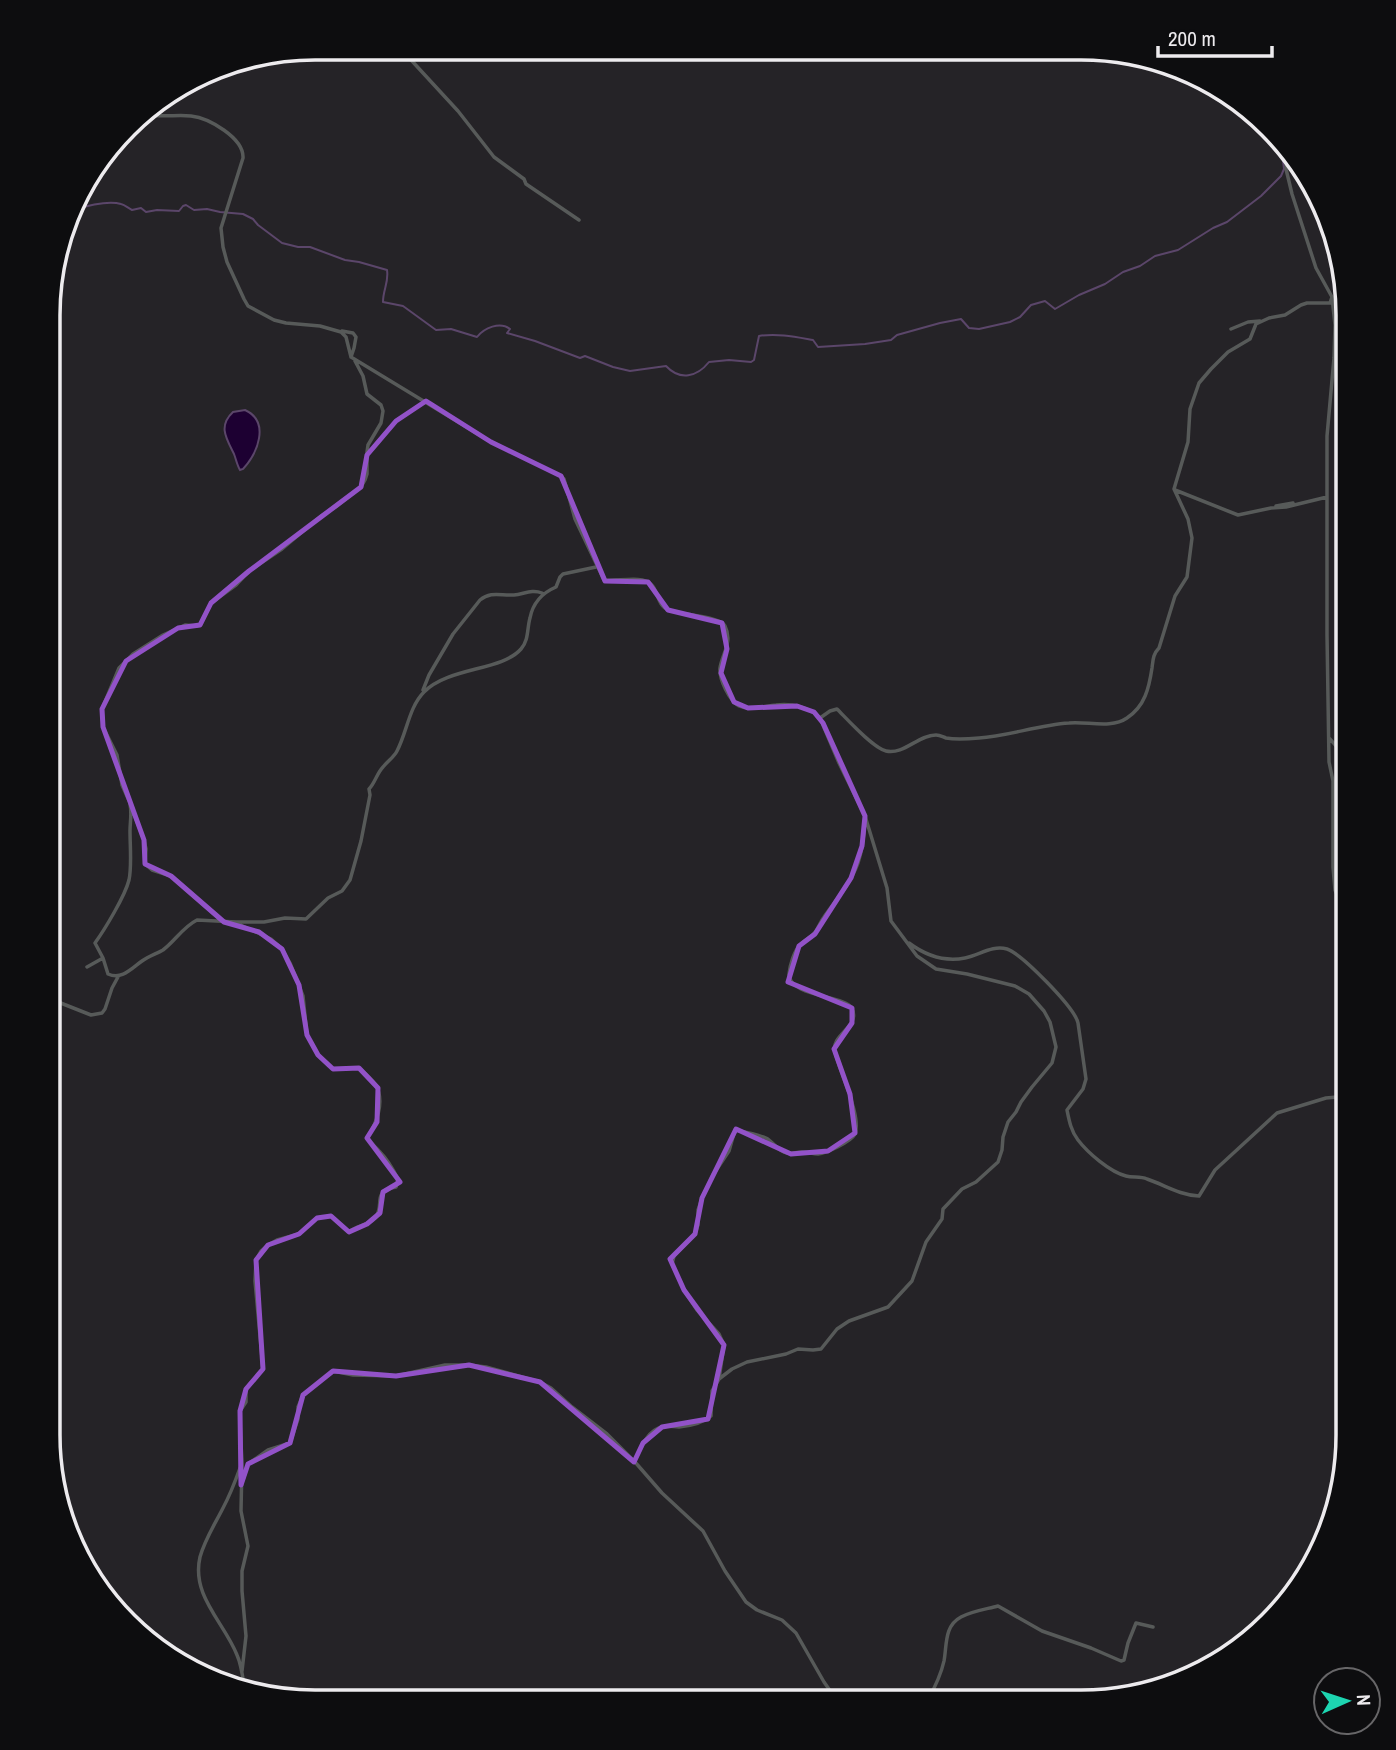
<svg xmlns="http://www.w3.org/2000/svg" width="1396" height="1750" viewBox="0 0 1396 1750" font-family="'Archivo Narrow',sans-serif">
  <style>
    .water { fill: #1d0032; stroke: #5b466a; stroke-width: 2 }
    .lines { fill: none; stroke-linecap: round; stroke-linejoin: round }
    .stream { stroke: #5b466a; stroke-width: 2 }
    .minor { stroke: #575a59; stroke-width: 3.5 }
    .marked { fill: none; stroke: #9252c8; stroke-width: 5; stroke-linejoin: round }
    .rim { fill: none; stroke: #edebee; stroke-width: 3.5 }
  </style>
  <rect width="100%" height="100%" fill="#252327"/>
  <path class="water" d="M 245,410 C 271,422 257,454 243,469 L 240,470 C 237,465 236,459 234,454 C 226,438 218,426 233,412 Z"/>
  <g class="lines">
    <path class="stream" d="M 1288,156 L 1289,156
      M 73,210 C 86,206 108,200 121,204 C 125,205 128,208 132,210 L 141,208 L 146,212 L 157,210 L 179,211 L 183,206 L 186,205 L 194,210 L 207,209 L 220,212 L 243,214 L 253,219 L 258,225 L 282,243 L 298,247 L 310,247 L 345,260 L 359,262 L 387,270 C 389,282 383,290 383,302 L 403,306 L 436,330 L 451,329 L 477,337 C 484,328 500,321 510,329 L 507,333 L 535,341 L 580,358 L 585,356 L 613,367 L 630,371 L 666,366 C 680,381 697,377 709,362 L 729,360 L 751,362 L 754,360 L 759,336 C 777,333 796,337 813,340 L 818,347 L 865,344 L 891,340 L 897,335 L 940,323 L 961,319 L 969,328 L 979,329 L 1010,322 L 1020,317 L 1031,305 L 1045,301 L 1055,309 L 1079,295 L 1105,284 L 1123,272 L 1140,266 L 1155,256 L 1178,250 L 1213,228 L 1227,222 L 1261,196 L 1281,176 L 1284,169 L 1283,161 L 1284,155"/>
    <path class="minor" d="M 400,48 L 458,111 L 494,157 L 524,179 L 526,184 L 579,220
      M 142,112 C 156,119 175,114 191,116 C 209,118 244,138 243,158 L 221,228 L 223,247 L 227,262 L 244,299 L 248,306 L 274,320 L 286,323 L 320,326 L 341,332 L 346,337 L 351,357 L 491,442 L 561,476 L 564,479 L 575,519 L 604,580 C 616,582 642,575 651,584 C 659,591 656,605 669,610 C 681,615 719,616 725,626 C 733,642 722,654 720,668 C 719,679 729,700 739,706 C 750,711 764,706 776,705 C 792,703 809,707 820,718 L 830,711 L 837,709 C 848,720 873,748 886,751 C 904,755 918,735 936,735 C 940,735 943,737 946,738 C 957,740 968,739 979,738 C 1009,736 1038,725 1069,723 C 1087,721 1111,729 1127,718 C 1145,706 1149,688 1152,668 C 1153,660 1153,654 1159,648 L 1175,596 L 1187,577 L 1192,538 L 1188,519 L 1174,489 L 1188,442 L 1190,409 L 1199,383 L 1211,369 L 1228,352 L 1250,339 L 1256,324 L 1269,318 L 1285,315 L 1301,305 L 1307,303 L 1330,303 L 1332,297
      M 1286,152 L 1286,169 L 1292,194 L 1316,268 L 1332,297 L 1335,325 L 1334,358 L 1327,436 L 1327,635 L 1329,762 L 1333,781 L 1333,867 L 1335,890 L 1342,906 L 1348,917
      M 1231,329 L 1248,322 L 1260,321
      M 342,331 L 353,333 L 356,337 L 354,348 L 351,357
      M 367,455 L 396,421 L 426,401
      M 1175,490 L 1238,515 L 1271,508 L 1286,507 L 1327,497
      M 1276,506 L 1293,503
      M 423,690 L 429,675 L 453,634 L 480,600 C 491,591 501,596 514,595 C 524,594 532,589 542,593
      M 1329,738 L 1349,760
      M 130,803 L 122,785 L 117,755 L 103,727 L 102,709 L 119,668 L 133,654 L 163,635 L 185,625 L 197,626 L 201,624 L 211,603 L 236,585 L 249,571 L 282,549 L 321,516 L 337,506 L 361,487 L 365,480 L 367,474 L 367,452 L 368,445 L 381,423 L 383,411 L 381,405 L 367,394 L 363,376 L 355,361
      M 130,804 C 132,814 130,822 130,831 C 130,846 132,866 129,880 C 125,896 105,929 95,943 L 103,958 L 108,974 C 122,980 131,969 142,961 C 149,956 156,954 163,950 C 175,941 183,927 197,920 L 236,922 L 264,922 L 285,918 L 306,919 L 328,898 L 342,891 L 350,880 L 361,841 L 370,795 L 369,789 C 375,783 377,773 383,767 C 388,761 394,757 397,751 C 407,732 409,707 424,692 C 448,667 502,671 521,649 C 529,640 527,628 530,618 C 533,602 542,593 556,587 L 560,577 L 563,574 L 596,567
      M 134,814 L 144,840 L 146,849 L 145,864 L 152,870 L 171,876 L 222,921
      M 234,922 L 271,939 L 282,949 L 290,963 L 303,996 L 307,1035 L 318,1055 L 333,1069 L 359,1068 C 365,1073 371,1078 375,1084 C 386,1101 376,1124 367,1138 C 371,1144 376,1147 380,1152 C 388,1160 393,1169 398,1179 L 396,1187 C 370,1192 386,1205 375,1218 C 368,1226 357,1225 349,1232 L 331,1216 L 317,1218 L 299,1234 L 277,1240 L 268,1245 L 261,1251 L 256,1260 L 255,1281 L 263,1369 L 246,1389 L 246,1402 L 240,1411 L 240,1422 L 242,1464 L 241,1511 L 248,1546 L 242,1571 L 242,1591 L 246,1636 L 242,1671
      M 909,943 C 925,955 945,962 965,958 C 980,955 992,945 1007,949 C 1022,954 1075,1008 1078,1023 L 1086,1079 L 1083,1089 L 1067,1110 C 1069,1120 1071,1131 1078,1140 C 1088,1153 1110,1172 1126,1176 C 1133,1178 1140,1176 1147,1179 C 1165,1185 1179,1195 1199,1196 L 1215,1170 L 1277,1113 L 1326,1098 L 1348,1096
      M 87,967 L 103,958
      M 48,998 L 91,1015 L 102,1013 L 105,1009 L 112,988 L 118,977
      M 719,1379 L 724,1345 L 719,1334 L 697,1310 L 684,1290 L 672,1264 L 674,1256 L 695,1234 L 698,1225 L 698,1210 L 702,1198 L 713,1175 L 729,1151 L 735,1130 C 745,1132 756,1134 766,1138 C 774,1142 777,1151 787,1153 C 792,1154 796,1152 802,1152 C 808,1152 813,1154 818,1154 C 826,1153 851,1142 855,1134 C 862,1117 839,1070 835,1052 C 830,1034 863,1026 851,1007 C 844,996 788,996 789,974 C 790,965 794,951 800,945 C 805,939 812,937 816,931 C 819,926 821,921 824,917 C 836,900 851,883 858,863 C 863,849 864,835 865,821
      M 634,1462 C 640,1450 647,1430 662,1427 C 667,1425 674,1427 679,1427 C 690,1426 703,1423 711,1416 L 712,1391 L 719,1379 L 732,1369 L 747,1362 L 786,1354 L 798,1349 L 813,1350 L 821,1349 L 837,1329 L 849,1321 L 888,1307 L 912,1281 L 926,1242 L 942,1219 L 943,1209 L 962,1189 L 976,1182 L 998,1162 L 1002,1150 L 1003,1137 L 1008,1122 L 1016,1112 L 1021,1102 L 1032,1087 L 1052,1063 L 1056,1047 L 1050,1022 L 1044,1011 L 1029,994 L 1015,986 L 967,974 L 936,969 L 917,956 L 891,921 L 887,888 L 865,816 L 839,763 L 820,718
      M 240,1468 C 235,1482 230,1495 223,1508 C 215,1524 205,1539 200,1557 C 191,1596 224,1622 237,1655 C 242,1666 243,1680 245,1692
      M 243,1480 L 248,1464 L 268,1450 L 290,1443 L 298,1419 L 298,1407 L 303,1395 L 333,1371 L 353,1375 L 396,1376 L 445,1365 L 469,1365 L 486,1367 L 540,1382 L 551,1388 L 572,1407 L 607,1434 L 635,1462 L 662,1493 L 703,1531 L 725,1571 L 746,1602 L 757,1610 L 782,1620 L 796,1633 L 824,1682 L 838,1702
      M 927,1702 C 934,1689 941,1675 944,1661 C 947,1645 944,1626 961,1617 C 972,1611 987,1609 998,1606 L 1042,1631 L 1091,1648 L 1121,1661 L 1124,1660 L 1128,1643 L 1136,1623 L 1153,1627"/>
  </g>
  <path class="marked" d="M 426,401 L 491,442 L 561,476 L 605,581 L 648,582 L 668,610 L 722,623 L 727,649 L 721,673 L 734,702 L 748,708 L 797,706 L 814,712 L 823,723 L 865,816 L 862,846 L 851,878 L 815,934 L 799,946 L 788,982 L 852,1008 L 852,1023 L 834,1049 L 850,1094 L 855,1133 L 828,1151 L 791,1154 L 736,1129 L 702,1198 L 695,1234 L 670,1259 L 684,1290 L 724,1345 L 708,1419 L 662,1427 L 643,1443 L 634,1462 L 540,1382 L 469,1365 L 396,1376 L 333,1371 L 303,1395 L 290,1443 L 248,1464 L 241,1485 L 240,1411 L 246,1389 L 263,1369 L 256,1260 L 268,1245 L 299,1234 L 317,1218 L 331,1216 L 349,1232 L 367,1224 L 380,1213 L 383,1192 L 400,1182 L 367,1138 L 377,1122 L 378,1088 L 359,1068 L 333,1069 L 318,1055 L 307,1035 L 299,985 L 282,949 L 259,932 L 224,922 L 171,876 L 145,864 L 144,840 L 103,727 L 102,709 L 126,661 L 178,628 L 200,625 L 211,603 L 249,571 L 361,487 L 367,455 L 396,421 Z"/>
  <path d="M0 0H1396V1750H0ZM315 60H1081A255 255 0 0 1 1336 315V1435A255 255 0 0 1 1081 1690H315A255 255 0 0 1 60 1435V315A255 255 0 0 1 315 60Z" fill="#0d0d0f" fill-rule="evenodd"/>
  <path class="rim" d="M315 60H1081A255 255 0 0 1 1336 315V1435A255 255 0 0 1 1081 1690H315A255 255 0 0 1 60 1435V315A255 255 0 0 1 315 60Z"/>
  <g transform="translate(1347 1701) rotate(87)"><circle r="33" fill="#0d0d0f" stroke="#676668" stroke-width="2"/>
  <path d="M0-5L12 26L0 18L-12 26Z" fill="#1dd5b1"/>
  <text y="-10" font-size="19" font-weight="bold" text-anchor="middle" fill="#edebee">N</text>
  </g>
  <path d="M1158 46v10h114v-10" fill="none" stroke="#edebee" stroke-width="3.5"/>
  <text x="1168" y="46" font-size="21" fill="#edebee" stroke="#0d0d0f" stroke-width="5" paint-order="stroke">200 m</text>
</svg>
